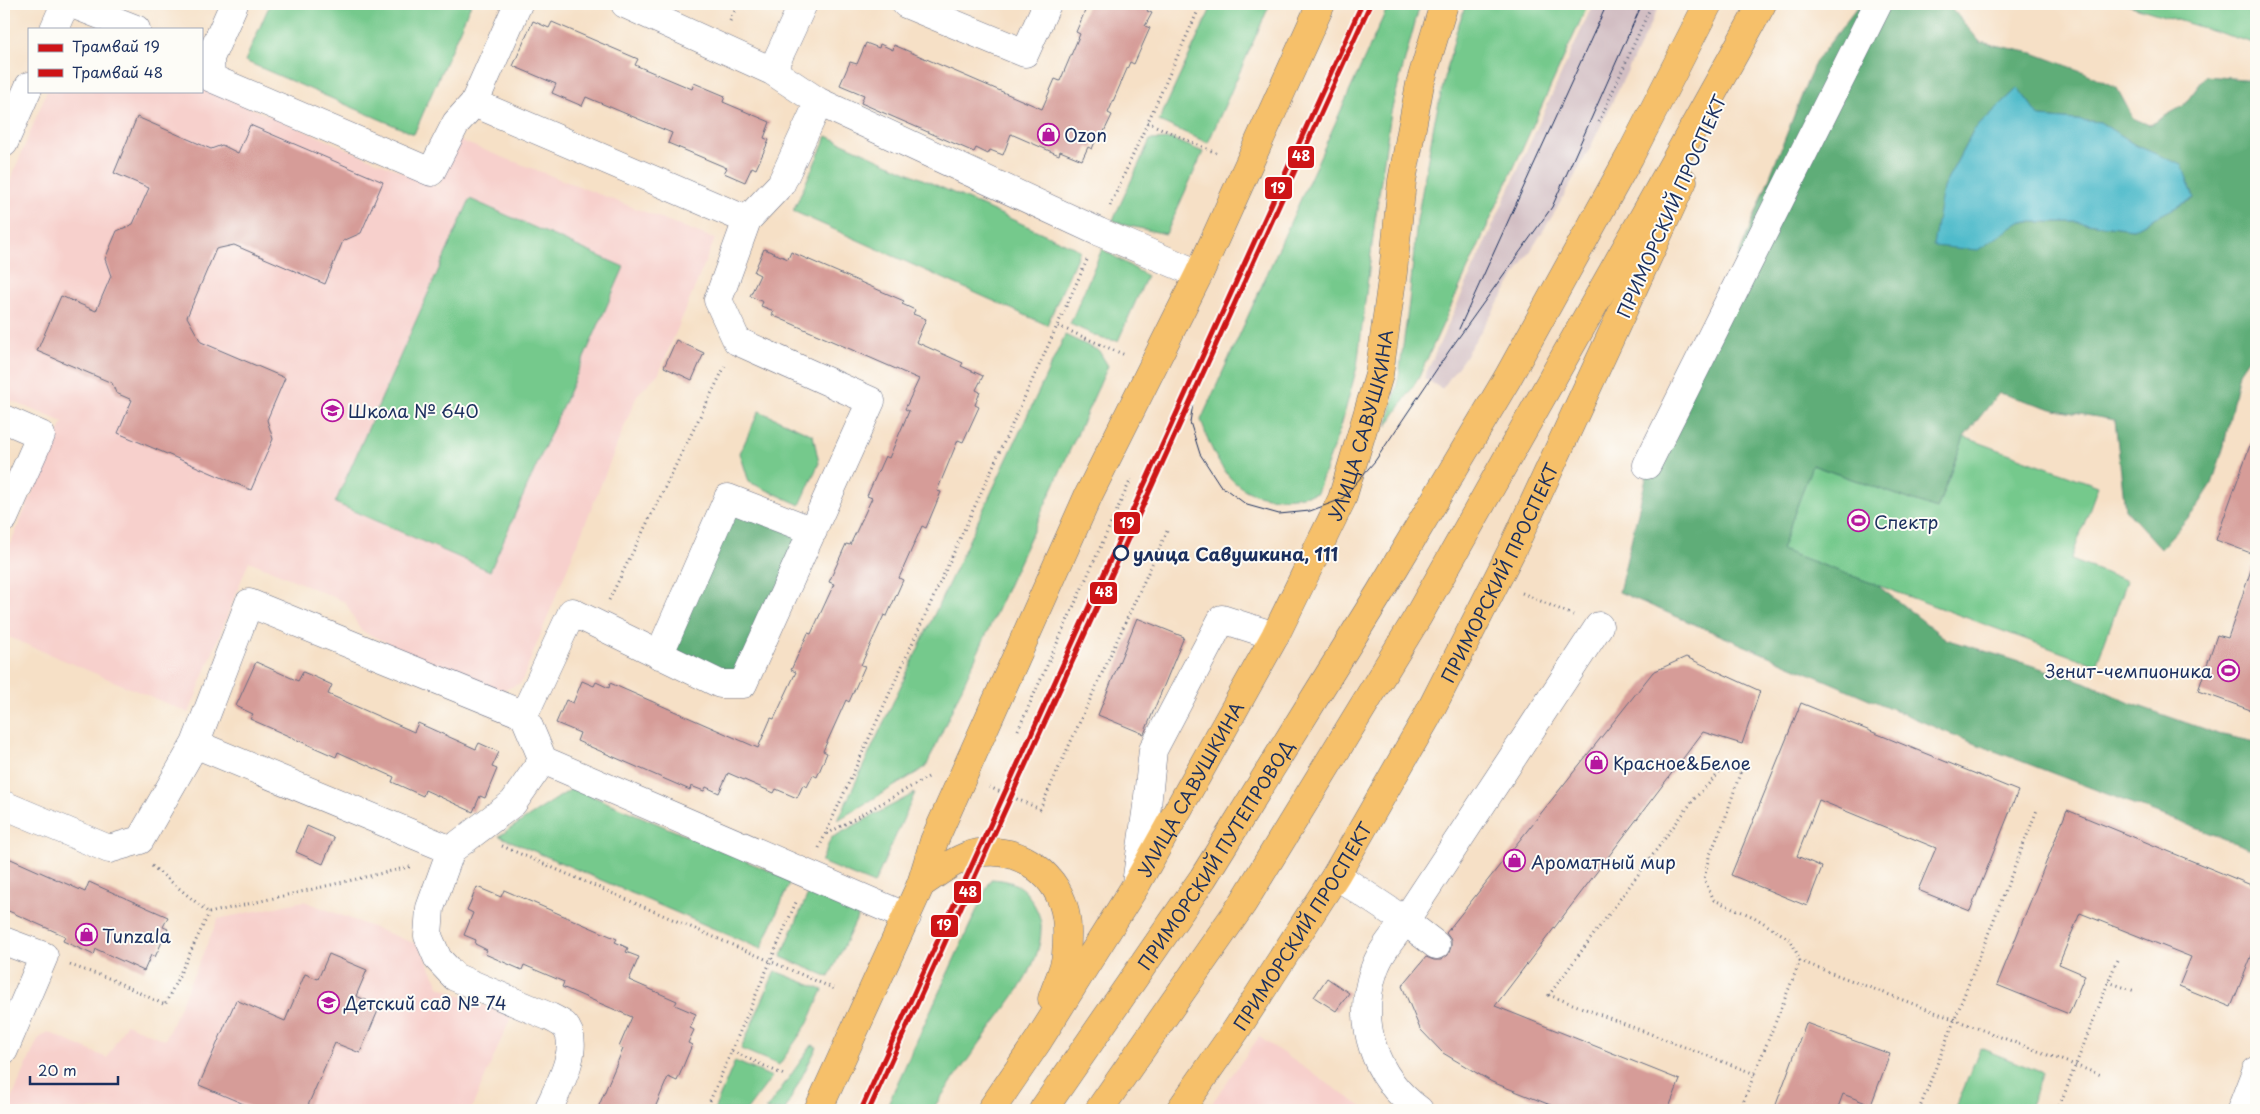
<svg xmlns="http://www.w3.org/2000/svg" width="2260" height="1114" viewBox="0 0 2260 1114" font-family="'Playpen Sans',sans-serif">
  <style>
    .built { fill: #f7d0cc }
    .industrial { fill: #d2bec3 }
    .green { fill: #74c98c; stroke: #487c75 }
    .forest { fill: #5fad78; stroke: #3d6e6b; fill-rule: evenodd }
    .water { fill: #4fbbcb; stroke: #357594 }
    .building { fill: #d69c98 }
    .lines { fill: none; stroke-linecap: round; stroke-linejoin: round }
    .minor-casing { stroke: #686d82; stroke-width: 29 }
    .major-casing { stroke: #686d82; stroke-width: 29 }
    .path { stroke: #686d82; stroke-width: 3; stroke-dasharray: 1 4; stroke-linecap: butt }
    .minor { stroke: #fff; stroke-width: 28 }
    .major { stroke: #f6c06b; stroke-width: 28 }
    .tram { stroke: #1b2f5e; stroke-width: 1 }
    .tram-1-casing { stroke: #fdfcf7; stroke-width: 9 }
    .tram-2-casing { stroke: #fdfcf7; stroke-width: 9 }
    .tram-1 { stroke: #ce1417; stroke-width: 5 }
    .tram-2 { stroke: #ce1417; stroke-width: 5 }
    .stop-dot { fill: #fdfcf7; stroke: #1b2f5e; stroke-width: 2.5 }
    .labels { text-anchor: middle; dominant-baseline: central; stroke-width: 4; stroke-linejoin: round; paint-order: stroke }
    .poi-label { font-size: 18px; fill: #1b2f5e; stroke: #fdfcf7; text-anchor: start }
    .street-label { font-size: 18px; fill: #1b2f5e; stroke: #fdfcf7 }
    .stop-label { font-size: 18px; font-weight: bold; fill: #1b2f5e; stroke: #fdfcf7; text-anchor: start }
    .line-badge { stroke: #fdfcf7; stroke-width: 2 }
    .badge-label { font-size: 14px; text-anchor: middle; font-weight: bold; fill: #fff }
  </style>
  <rect width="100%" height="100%" fill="#fdfcf7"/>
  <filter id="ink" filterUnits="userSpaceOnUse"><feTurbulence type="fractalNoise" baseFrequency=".02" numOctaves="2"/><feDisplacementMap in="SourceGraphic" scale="10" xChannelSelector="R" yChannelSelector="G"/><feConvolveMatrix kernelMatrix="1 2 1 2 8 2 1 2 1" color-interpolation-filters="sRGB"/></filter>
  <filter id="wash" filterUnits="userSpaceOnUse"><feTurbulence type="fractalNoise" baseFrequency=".0096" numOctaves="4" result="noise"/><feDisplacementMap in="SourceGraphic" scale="20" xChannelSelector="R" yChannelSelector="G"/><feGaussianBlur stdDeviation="1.12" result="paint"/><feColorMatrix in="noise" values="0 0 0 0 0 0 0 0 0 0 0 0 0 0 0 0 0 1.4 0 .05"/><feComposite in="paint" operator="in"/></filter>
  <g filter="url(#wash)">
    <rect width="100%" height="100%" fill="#f6e0c6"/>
    <path class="built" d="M 201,87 L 438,187 L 458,140 L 715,239 L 659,373 L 637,395 L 521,683 L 499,692 L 361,631 L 345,602 L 249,561 L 189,713 L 4,635 L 4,558 L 63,422 L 4,398 L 4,196 L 47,91 L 201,91 Z
      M 304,901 L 419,945 L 440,987 L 511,1017 L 471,1110 L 7,1110 L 38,1039 L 48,1032 L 107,1058 L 126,1024 L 165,1040 L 218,919 Z
      M 1259,1037 L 1367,1110 L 1207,1110 Z"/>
    <path class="industrial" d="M 1593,4 L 1660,4 L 1590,148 L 1556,210 L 1464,358 L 1442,389 L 1424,378 Z"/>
    <path class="green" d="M 270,4 L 471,4 L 414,134 L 245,61 Z
      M 1213,4 L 1270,4 L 1208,143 L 1159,121 Z
      M 1389,4 L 1420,4 L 1391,112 L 1375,221 L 1357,367 L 1341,426 L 1317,493 C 1247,509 1222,485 1201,420 Z
      M 1466,4 L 1588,4 L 1418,379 L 1387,426 L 1399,376 L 1409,302 L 1417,220 L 1435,119 L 1456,32 Z
      M 2125,4 L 2256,4 L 2256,44 Z
      M 827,136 L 1080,250 L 1047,325 L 793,211 Z
      M 1172,139 L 1203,152 L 1166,234 L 1125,225 L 1113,220 L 1150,140 Z
      M 470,199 L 624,267 L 490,571 L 335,503 Z
      M 1102,249 L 1147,276 L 1118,341 L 1103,339 L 1070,324 Z
      M 1065,335 L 1099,351 L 1108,366 L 926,767 L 838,820 Z
      M 759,411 L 813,435 L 819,463 L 800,505 L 749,482 L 740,453 Z
      M 1964,437 L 2098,486 L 2071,560 L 2127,581 L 2096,665 L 1781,550 L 1812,465 L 1937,509 Z
      M 573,788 L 791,880 L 761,949 L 499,836 Z
      M 915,793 L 874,884 L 821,862 L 831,838 Z
      M 991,879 C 1010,880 1022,884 1032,901 C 1037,909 1042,920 1041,929 C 1041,969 1006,1005 985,1036 C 967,1061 949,1085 932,1110 L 885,1110 Z
      M 810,889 L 860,912 L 829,977 L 781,957 Z
      M 775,971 L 823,990 L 808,1023 L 779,1065 L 741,1049 Z
      M 812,1045 L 817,1047 L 785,1110 L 766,1110 Z
      M 1980,1048 L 2043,1073 L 2028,1110 L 1955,1110 Z
      M 735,1061 L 772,1077 L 747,1110 L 714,1110 Z"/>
    <path class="forest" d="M 1860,4 L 1948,4 L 1980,42 L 2033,53 L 2084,72 L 2117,88 L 2133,118 L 2149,125 L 2183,106 L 2206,76 L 2256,80 L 2256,347 L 2239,372 L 2224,446 L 2212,484 L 2196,509 L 2161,548 L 2125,509 L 2115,420 L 2056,410 L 1999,393 L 1964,437 L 1937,509 L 1812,465 L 1781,550 L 1877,585 L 1946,639 L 2085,682 L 2130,703 L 2218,734 L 2256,742 L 2256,851 L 1958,737 L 1619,592 L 1648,470 L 1706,339 L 1815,62 ZM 2018,88 L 2040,117 L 2100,122 L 2135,145 L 2181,165 L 2194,198 L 2133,229 L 2079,222 L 2020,222 L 1943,188 L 1973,131 Z
      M 730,509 L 802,536 L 739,677 L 670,649 Z"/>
    <path class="water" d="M 2018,88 L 2040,117 L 2100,122 L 2135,145 L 2182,165 L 2194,198 L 2133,229 L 2079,222 L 2020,222 L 1978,250 L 1933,246 L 1943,188 L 1973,131 Z"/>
    <g id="blocks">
      <path class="building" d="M 1088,4 L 1150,4 L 1147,11 L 1152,13 L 1145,26 L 1150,28 L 1134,64 L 1130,62 L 1108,113 L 1112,115 L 1101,138 L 1097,137 L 1092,149 L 1088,147 L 1082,160 L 1060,151 L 1059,155 L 1011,134 L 1003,155 L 990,150 L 988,154 L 976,148 L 974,152 L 861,103 L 864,95 L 840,85 L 850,62 L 857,64 L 866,43 L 879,48 L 880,44 L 893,50 L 894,45 L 1042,109 L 1055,79 L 1060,81 L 1080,34 L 1076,32 Z
        M 533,21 L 549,28 L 552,22 L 638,59 L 635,65 L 692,89 L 694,83 L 725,96 L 723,102 L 770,122 L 764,138 L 769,140 L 756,169 L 752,167 L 745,182 L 724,173 L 727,168 L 668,143 L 672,133 L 586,97 L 582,106 L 552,93 L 556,84 L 513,66 Z
        M 137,117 L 211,149 L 222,145 L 238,153 L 250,125 L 383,182 L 361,233 L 343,241 L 325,284 L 234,245 L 216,249 L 187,317 L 201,342 L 285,378 L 267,420 L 273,439 L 251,490 L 118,433 L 132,400 L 116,393 L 112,383 L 37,351 L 61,296 L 96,311 L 111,276 L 105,259 L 117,231 L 133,224 L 149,188 L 114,173 Z
        M 764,249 L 788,259 L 791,252 L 904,301 L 902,304 L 915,310 L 913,314 L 926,319 L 916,342 L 963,363 L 961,366 L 983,376 L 976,390 L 980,392 L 975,405 L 979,407 L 963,442 L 958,440 L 937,491 L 941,492 L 926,528 L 922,526 L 899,578 L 903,580 L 887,616 L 884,615 L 861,665 L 865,666 L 849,702 L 846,700 L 823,751 L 827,753 L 817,777 L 813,775 L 807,787 L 803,785 L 797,798 L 776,789 L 774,793 L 728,773 L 719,793 L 706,787 L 704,791 L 691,786 L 690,790 L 577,741 L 580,733 L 556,723 L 566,700 L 573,703 L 582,681 L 594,686 L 596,682 L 609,688 L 610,683 L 758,748 L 771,718 L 774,719 L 796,672 L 791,670 L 808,633 L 811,634 L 834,584 L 829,582 L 846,544 L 850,545 L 872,498 L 867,496 L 885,456 L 889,458 L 909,411 L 905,409 L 919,379 L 772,315 L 774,311 L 761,306 L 763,302 L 750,296 L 760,275 L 754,272 Z
        M 676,340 L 704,353 L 692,380 L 664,367 Z
        M 2253,437 L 2256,437 L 2256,555 L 2216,540 Z
        M 2252,567 L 2256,567 L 2256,712 L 2198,691 L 2217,635 L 2228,638 Z
        M 1137,618 L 1184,637 L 1144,734 L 1098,715 Z
        M 1686,657 L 1760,691 L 1742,744 L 1703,732 L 1495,1006 L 1680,1080 L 1668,1110 L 1563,1110 L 1492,1082 L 1443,1053 L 1420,1029 L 1402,986 L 1426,957 L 1434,960 L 1441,960 L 1448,955 L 1451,947 L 1451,940 L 1446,933 L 1653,672 Z
        M 256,662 L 298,681 L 303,672 L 317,678 L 332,685 L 328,694 L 414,732 L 418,723 L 476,749 L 479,743 L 499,752 L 492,767 L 497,769 L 485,798 L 480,796 L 473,812 L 425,790 L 423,796 L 392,782 L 394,777 L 338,752 L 336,757 L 250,719 L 253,714 L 236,706 Z
        M 1801,703 L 2018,791 L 1970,911 L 1918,890 L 1936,848 L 1819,800 L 1797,856 L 1822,867 L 1807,906 L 1731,875 Z
        M 2067,810 L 2256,887 L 2256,945 L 2231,1007 L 2179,986 L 2191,957 L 2080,913 L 2059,964 L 2085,975 L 2069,1014 L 1997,985 Z
        M 307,826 L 334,838 L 323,864 L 296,852 Z
        M 4,856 L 85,892 L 89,882 L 168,917 L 163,927 L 168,929 L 155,957 L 151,955 L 144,971 L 96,949 L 94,955 L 63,941 L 65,936 L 4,909 Z
        M 477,887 L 501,897 L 504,890 L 617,939 L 615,942 L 628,948 L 626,952 L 639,957 L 629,980 L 677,1001 L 675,1005 L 696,1014 L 690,1028 L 694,1030 L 688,1043 L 692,1045 L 677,1081 L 668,1077 L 654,1110 L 597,1110 L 623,1049 L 619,1047 L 632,1017 L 562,987 L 564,982 L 524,965 L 522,970 L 485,954 L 487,950 L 475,944 L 476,940 L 464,935 L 473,913 L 467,910 Z
        M 329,954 L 367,970 L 356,996 L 380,1006 L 360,1053 L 335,1043 L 306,1110 L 258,1110 L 199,1085 L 236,1000 L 285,1021 L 305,974 L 318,979 Z
        M 1327,978 L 1349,993 L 1336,1011 L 1314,997 Z
        M 1806,1023 L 1890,1054 L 1871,1105 L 1843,1094 L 1837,1110 L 1774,1110 Z"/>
    </g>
  </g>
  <g filter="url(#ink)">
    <use href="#blocks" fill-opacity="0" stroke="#686d82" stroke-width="1"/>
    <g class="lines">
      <defs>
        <path id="minor" d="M 72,4 L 136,29
          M 518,4 L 474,103 L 747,220 L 781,184 L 819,102
          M 625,4 L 772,71
          M 803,4 L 772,71 L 819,102 L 1099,232 L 1199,274
          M 906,4 L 1025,53 L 1047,4
          M 54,29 L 65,4
          M 201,54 L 210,58 L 234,4
          M 210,58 L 211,78 L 431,172 L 456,123 L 474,103
          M 4,143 L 29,86
          M 4,419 L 41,435 L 4,518
          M 1647,465 L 1878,4
          M 659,655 L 728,498 L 813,531
          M 524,715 L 572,612 L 720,684 L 743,684 L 871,401 L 737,341 L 718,300 L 747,220
          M 195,744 L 249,603 L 524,715 L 543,760
          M 4,805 L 109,849 L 140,840 L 195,744 L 451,850 L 513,803 L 543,760 L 907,917
          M 451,850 L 430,908 L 428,936 L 438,959 L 455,977 L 550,1017 C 554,1019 560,1022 564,1025 C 583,1045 557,1090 548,1110
          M 1336,875 L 1405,921 C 1394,936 1380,952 1374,970 C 1356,1023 1374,1077 1419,1110
          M 1136,884 L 1147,806 L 1153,750 L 1222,619 L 1275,636
          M 4,941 L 44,956 L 4,1050
          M 1436,945 L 1405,921 L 1599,626
          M 2241,1110 L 2256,1071"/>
        <g id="major">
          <path d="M 921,884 C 938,873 957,857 978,853 C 1020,845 1060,876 1066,917 C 1068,929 1067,944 1066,955 C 1065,969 1056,985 1052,999"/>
          <path d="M 818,1110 L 921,884 L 934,841 L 1089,494 L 1199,274 L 1321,4"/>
          <path id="s1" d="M 991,1110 L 1038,1041 L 1136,885 L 1275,636 L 1342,499 L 1379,375 L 1393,272 L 1402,181 L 1420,84 L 1444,4"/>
          <path id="s2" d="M 1043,1110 L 1203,878 L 1379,594 L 1507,379 L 1630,156 L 1708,4"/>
          <path d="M 1099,1110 L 1243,903 L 1417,618 L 1666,177 L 1762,4"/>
          <path id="s3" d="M 1180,1110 L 1236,1030 L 1336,875 L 1427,717 L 1512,550 L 1683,181"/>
        </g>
      </defs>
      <use href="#minor" class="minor-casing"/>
      <use href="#major" class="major-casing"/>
      <path class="path" d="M 730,21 L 738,4
        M 1147,122 L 1216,153
        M 1599,122 L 1652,4
        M 1110,206 L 1201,4
        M 1058,326 L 1125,355
        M 1522,593 L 1573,615
        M 609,600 L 725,366
        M 1018,730 L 1131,479
        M 989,787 L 1040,809 L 1168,529
        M 827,834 L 930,776
        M 502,846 L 835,989
        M 819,848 L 1088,258
        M 152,866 L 209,913
        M 209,913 L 413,866
        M 70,965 L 111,979 L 165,1005 L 209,913
        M 2108,982 L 2135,991
        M 732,1051 L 784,1075
        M 1755,1074 L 1549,995 L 1694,799 L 1725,767 L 1740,773 L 1725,819 L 1709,857 L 1704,879 L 1714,900 L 1754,917 L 1791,940 L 1800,961
        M 706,1110 L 797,900
        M 1740,1110 L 1800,961 L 2101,1075
        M 1919,1110 L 2037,810
        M 2058,1110 L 2117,960"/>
      <use href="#minor" class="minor"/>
      <use href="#major" class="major"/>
      <path class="tram" d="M 1459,329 L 1607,4
        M 1200,361 L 1190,422 L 1200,454 L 1220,485 L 1247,505 L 1279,514 L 1310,511 L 1342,499 L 1375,461 L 1449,351 L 1552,207 L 1642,4"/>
      <defs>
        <path id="tram-1" d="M 861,1110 L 1362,4"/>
        <path id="tram-2" d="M 869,1110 L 1369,7"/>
      </defs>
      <use href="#tram-1" class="tram-1-casing"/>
      <use href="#tram-2" class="tram-2-casing"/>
      <use href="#tram-1" class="tram-1"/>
      <use href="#tram-2" class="tram-2"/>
    </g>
  </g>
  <defs>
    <symbol id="shop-ring" viewBox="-11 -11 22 22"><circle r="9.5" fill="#fdfcf7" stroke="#b5179e" stroke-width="1.5"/><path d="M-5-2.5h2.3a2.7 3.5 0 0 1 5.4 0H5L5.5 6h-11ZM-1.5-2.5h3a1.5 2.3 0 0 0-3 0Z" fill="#b5179e"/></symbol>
    <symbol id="school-ring" viewBox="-11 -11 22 22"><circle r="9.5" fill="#fdfcf7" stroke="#b5179e" stroke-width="1.5"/><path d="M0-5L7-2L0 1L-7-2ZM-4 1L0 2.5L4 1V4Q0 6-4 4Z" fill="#b5179e"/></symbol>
    <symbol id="stadium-ring" viewBox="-11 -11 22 22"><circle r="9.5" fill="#fdfcf7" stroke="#b5179e" stroke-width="1.5"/><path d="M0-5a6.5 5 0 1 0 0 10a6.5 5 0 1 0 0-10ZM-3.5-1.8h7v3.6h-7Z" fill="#b5179e"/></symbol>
  </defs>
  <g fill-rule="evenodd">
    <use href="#shop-ring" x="1036" y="122" width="25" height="25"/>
    <use href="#school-ring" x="320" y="398" width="25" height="25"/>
    <use href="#stadium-ring" x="1846" y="508" width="25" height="25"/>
    <use href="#stadium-ring" x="2216" y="658" width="25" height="25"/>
    <use href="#shop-ring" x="1584" y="750" width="25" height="25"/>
    <use href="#shop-ring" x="1502" y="848" width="25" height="25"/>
    <use href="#shop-ring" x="74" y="922" width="25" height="25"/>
    <use href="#school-ring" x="316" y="990" width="25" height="25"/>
  </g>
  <circle class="stop-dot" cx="1121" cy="553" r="7"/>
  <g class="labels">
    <g class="poi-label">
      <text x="1064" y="134">Ozon</text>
      <text x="348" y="410">Школа № 640</text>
      <text x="1874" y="521">Спектр</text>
      <text x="2212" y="670" text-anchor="end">Зенит-чемпионика</text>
      <text x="1613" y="762">Красное&amp;Белое</text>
      <text x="1531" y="861">Ароматный мир</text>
      <text x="102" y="935">Tunzala</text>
      <text x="344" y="1002">Детский сад № 74</text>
    </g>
    <g class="street-label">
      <text transform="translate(1671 206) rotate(-66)">ПРИМОРСКИЙ ПРОСПЕКТ</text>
      <text stroke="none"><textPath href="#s1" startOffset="782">УЛИЦА САВУШКИНА</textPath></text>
      <text stroke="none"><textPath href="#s3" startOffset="626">ПРИМОРСКИЙ ПРОСПЕКТ</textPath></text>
      <text stroke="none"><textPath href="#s1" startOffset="378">УЛИЦА САВУШКИНА</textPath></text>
      <text stroke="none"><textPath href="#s2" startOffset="308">ПРИМОРСКИЙ ПУТЕПРОВОД</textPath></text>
      <text stroke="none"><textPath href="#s3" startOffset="221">ПРИМОРСКИЙ ПРОСПЕКТ</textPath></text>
    </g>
    <g class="stop-label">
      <text x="1133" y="553">улица Савушкина, 111</text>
    </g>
  </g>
  <g class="line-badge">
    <rect x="1287" y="145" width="28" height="24" rx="5" fill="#ce1417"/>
    <rect x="1264" y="176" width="29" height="24" rx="5" fill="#ce1417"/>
    <rect x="1113" y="511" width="28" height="24" rx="5" fill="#ce1417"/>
    <rect x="1089" y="581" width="29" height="24" rx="5" fill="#ce1417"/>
    <rect x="953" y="880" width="29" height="24" rx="5" fill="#ce1417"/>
    <rect x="930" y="914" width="29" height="24" rx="5" fill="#ce1417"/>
  </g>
  <g class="badge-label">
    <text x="1301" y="161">48</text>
    <text x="1278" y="193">19</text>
    <text x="1127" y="528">19</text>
    <text x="1104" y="597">48</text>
    <text x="968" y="897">48</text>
    <text x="944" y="930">19</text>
  </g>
  <rect width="2260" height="1114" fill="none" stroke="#fdfcf7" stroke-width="20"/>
  <rect x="28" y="28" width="175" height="65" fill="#fdfcf7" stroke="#a3aaba"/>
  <rect x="38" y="44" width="25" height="8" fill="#ce1417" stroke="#a3aaba"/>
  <text x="72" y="52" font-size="15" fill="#1b2f5e">Трамвай 19</text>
  <rect x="38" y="69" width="25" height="8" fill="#ce1417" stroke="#a3aaba"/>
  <text x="72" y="78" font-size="15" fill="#1b2f5e">Трамвай 48</text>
  <path d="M30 1076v8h88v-8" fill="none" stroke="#1b2f5e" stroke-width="2.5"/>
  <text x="38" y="1076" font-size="15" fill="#1b2f5e" stroke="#fdfcf7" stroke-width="4" paint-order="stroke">20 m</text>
</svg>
